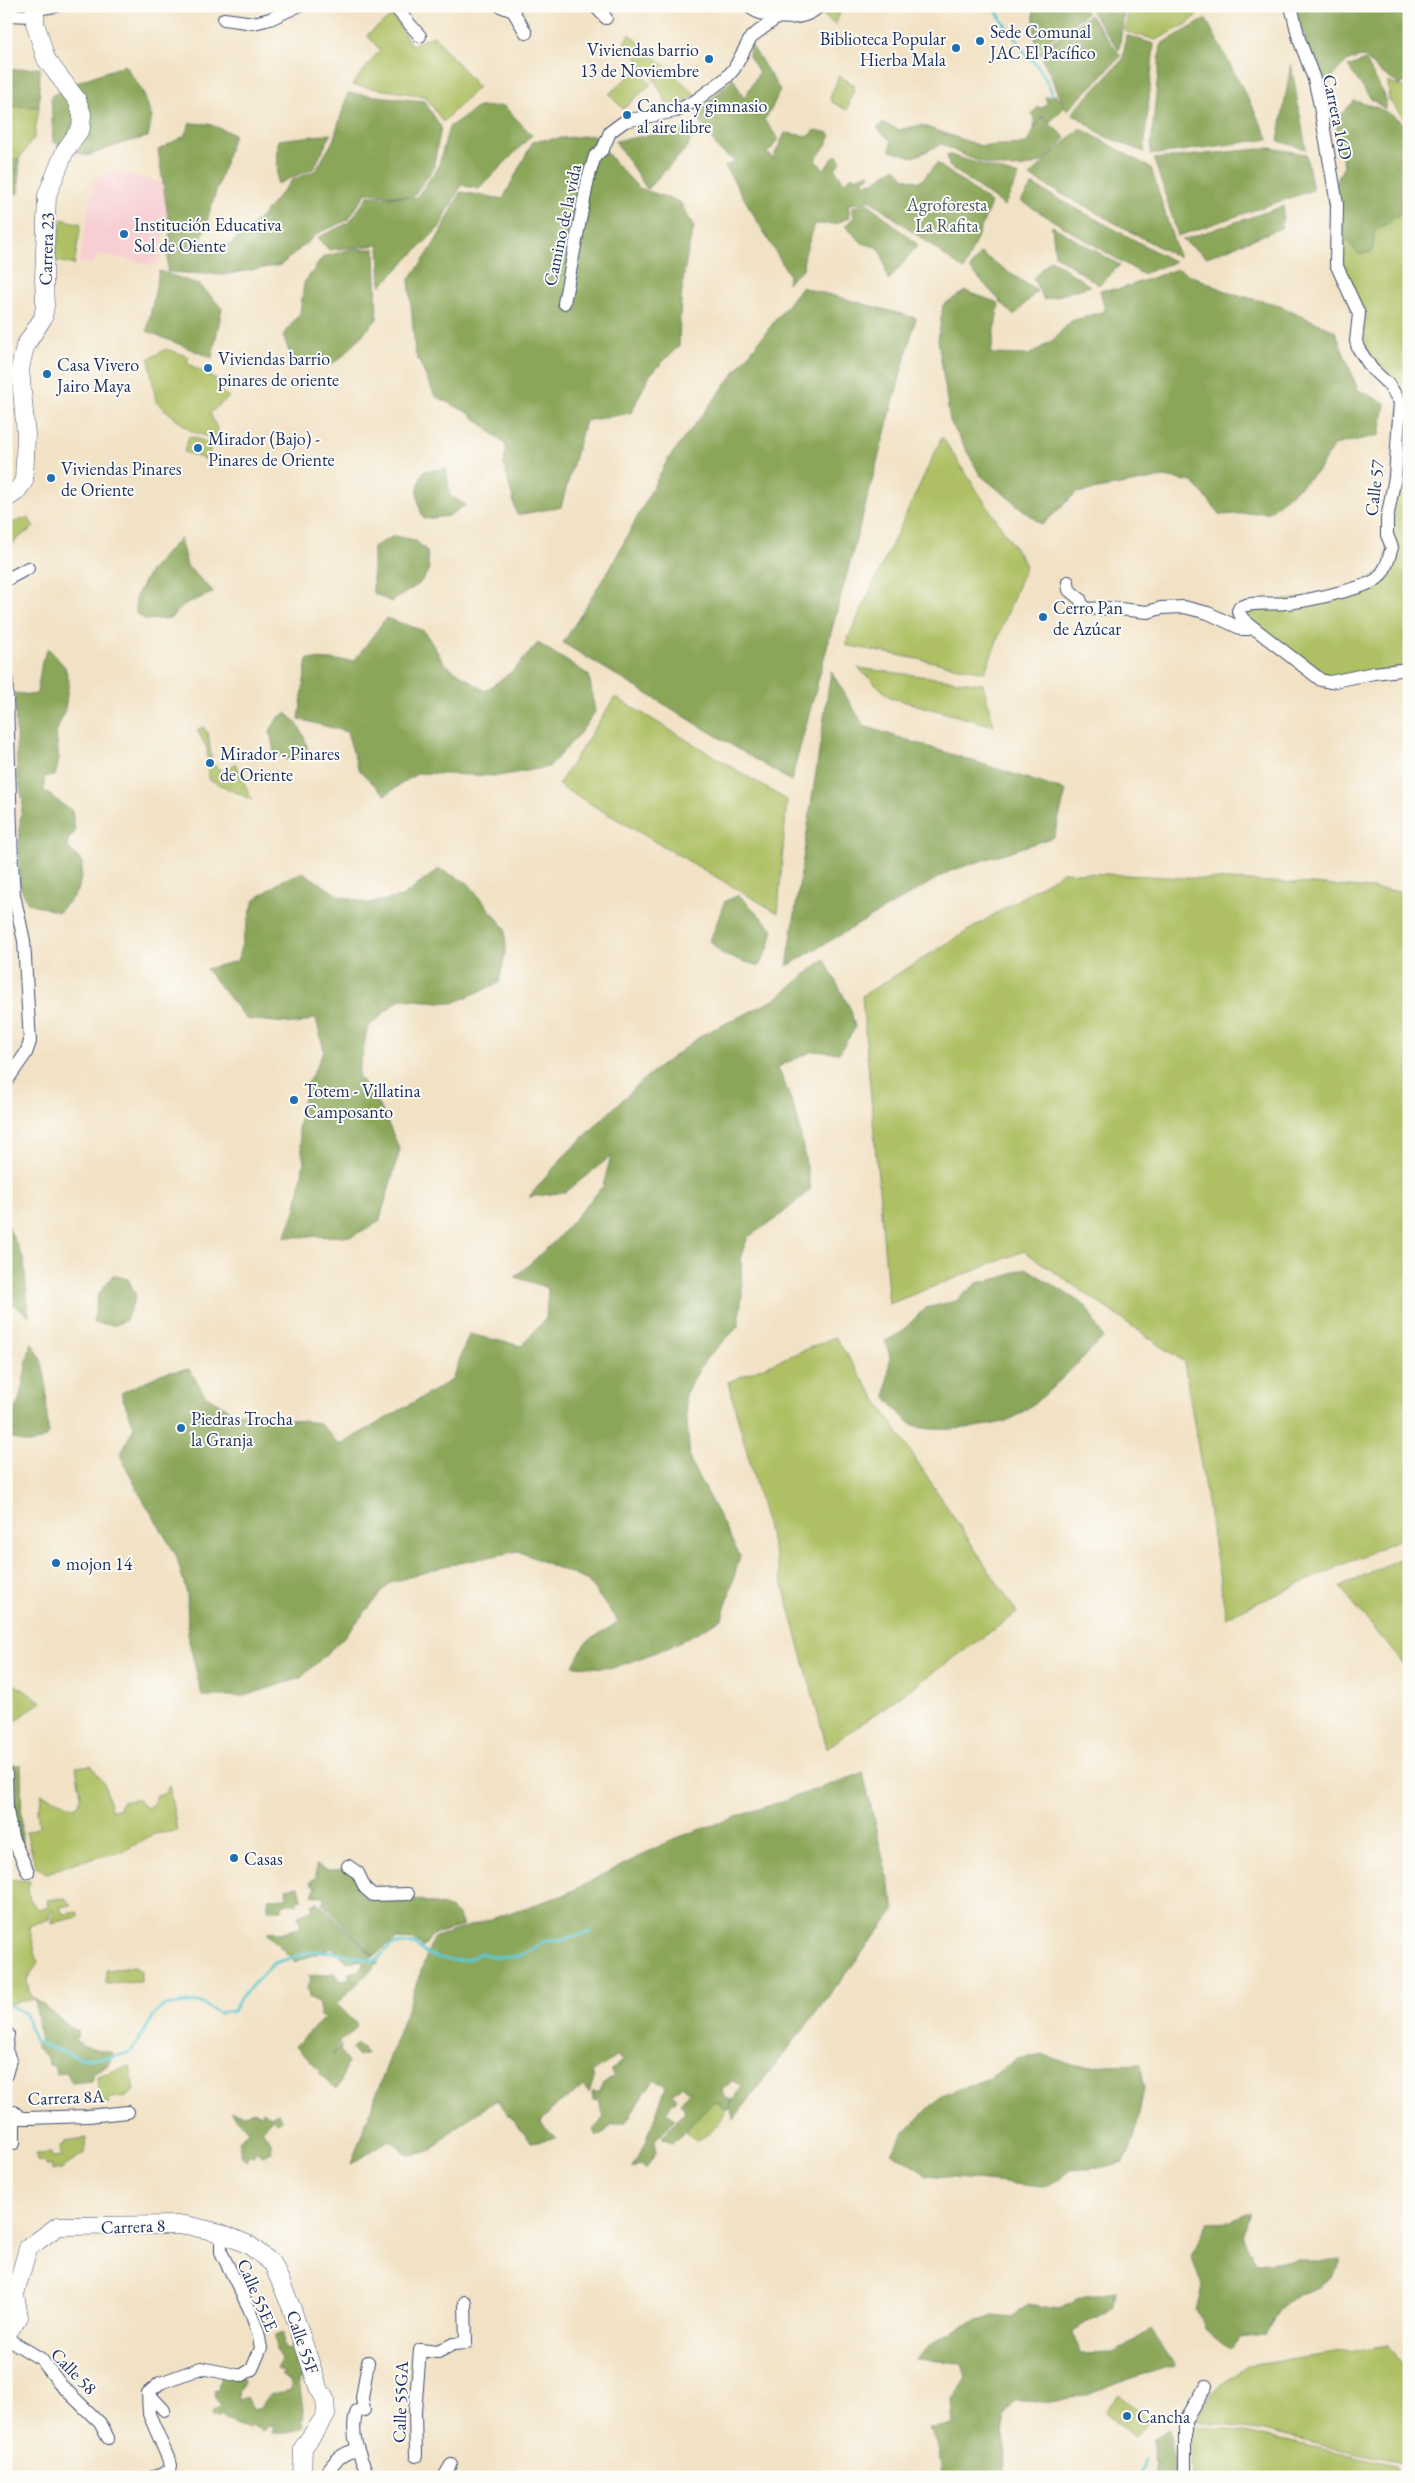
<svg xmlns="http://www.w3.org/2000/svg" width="1415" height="2483" viewBox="0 0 1415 2483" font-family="'EB Garamond',serif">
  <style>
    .built { fill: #f7cfd2 }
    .green { fill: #aec063; stroke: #647860 }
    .forest { fill: #8aa659; stroke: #526a5c }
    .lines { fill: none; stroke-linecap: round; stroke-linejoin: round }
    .stream { stroke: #5cc8d1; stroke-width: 3 }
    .street-casing { stroke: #3b4a6d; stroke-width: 14 }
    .secondary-casing { stroke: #3b4a6d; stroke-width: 19 }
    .street { stroke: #fff; stroke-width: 12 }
    .secondary { stroke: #fff; stroke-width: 18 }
    .poi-dot { fill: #1f6fb2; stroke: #fdfcf7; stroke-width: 2 }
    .labels { text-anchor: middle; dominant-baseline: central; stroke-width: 4; stroke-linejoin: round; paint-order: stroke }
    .poi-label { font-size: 18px; fill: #1b2f5e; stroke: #fdfcf7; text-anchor: start }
    .street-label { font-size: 18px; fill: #1b2f5e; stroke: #fdfcf7 }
    .park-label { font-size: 18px; fill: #475a60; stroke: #fdfcf7 }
  </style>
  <rect width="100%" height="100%" fill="#fdfcf7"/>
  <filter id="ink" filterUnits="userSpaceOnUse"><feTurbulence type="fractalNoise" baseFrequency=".02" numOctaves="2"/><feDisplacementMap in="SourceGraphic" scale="10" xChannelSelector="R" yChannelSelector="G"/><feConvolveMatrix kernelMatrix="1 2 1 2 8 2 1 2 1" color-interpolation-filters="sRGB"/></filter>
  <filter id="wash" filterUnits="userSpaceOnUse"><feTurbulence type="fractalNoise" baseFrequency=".0096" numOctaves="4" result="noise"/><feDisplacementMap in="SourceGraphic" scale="20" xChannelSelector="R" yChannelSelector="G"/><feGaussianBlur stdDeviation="1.12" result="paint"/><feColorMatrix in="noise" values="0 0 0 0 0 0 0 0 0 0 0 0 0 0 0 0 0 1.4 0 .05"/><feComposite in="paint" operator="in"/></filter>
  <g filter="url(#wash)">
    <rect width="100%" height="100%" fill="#f2e2c5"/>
    <path class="built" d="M 115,171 L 162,183 L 168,214 L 157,266 L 98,254 L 93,264 L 79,263 L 94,181 Z"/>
    <path class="green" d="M 825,6 L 843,6 L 835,25 L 822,14 Z
      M 1130,6 L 1206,6 L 1189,23 L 1156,40 L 1124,31 Z
      M 393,15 L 411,45 L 434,36 L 478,87 L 443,122 L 425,96 L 352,85 L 380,50 L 367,35 Z
      M 630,34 L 696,95 L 681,103 L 666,104 C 659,80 637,61 624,41 Z
      M 637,69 L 651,84 L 623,109 L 609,94 Z
      M 839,76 L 855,85 L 847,110 L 832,102 L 830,98 Z
      M 1388,82 L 1409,89 L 1409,125 L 1389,100 Z
      M 6,106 L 39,107 L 34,138 L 19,159 L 6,160 Z
      M 1409,205 L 1409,669 L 1330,682 L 1270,642 L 1240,607 L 1348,591 L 1385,569 L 1400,402 L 1358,348 L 1359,314 L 1336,264 L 1341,233 C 1374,230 1385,230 1409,205 Z
      M 62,219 L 81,224 L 74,265 L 54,260 Z
      M 166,349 L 189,357 L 187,363 L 217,380 L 221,392 L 229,397 L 210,413 L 223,442 L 191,431 L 156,402 L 149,359 Z
      M 189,436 L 212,444 L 207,460 L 184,452 Z
      M 942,437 L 1026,565 L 985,672 L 845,645 Z
      M 28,517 L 34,527 L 17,539 L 13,544 L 6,545 L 6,525 Z
      M 858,668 L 983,684 L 994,726 L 891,698 Z
      M 615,697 L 787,800 L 778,913 L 558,785 Z
      M 203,727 L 208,733 L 212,764 L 225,773 L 235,763 L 252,800 L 208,779 L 207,748 L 197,730 Z
      M 1063,872 L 1314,884 L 1409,892 L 1409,1535 L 1226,1617 L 1184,1362 L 1024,1251 L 889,1304 L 862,996 Z
      M 835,1337 L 1017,1613 L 827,1748 L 728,1382 Z
      M 6,1348 L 13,1349 L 6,1379 Z
      M 1409,1554 L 1409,1671 L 1340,1587 Z
      M 6,1679 L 42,1702 L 32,1708 L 9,1727 L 6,1725 Z
      M 91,1765 L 105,1785 L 111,1810 L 118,1809 L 122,1802 L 137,1799 L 146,1808 L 152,1805 L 157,1795 L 164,1794 L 169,1785 L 177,1831 L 154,1834 L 122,1852 L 77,1862 L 47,1873 L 36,1867 L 26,1832 L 39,1827 L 37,1811 L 42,1799 L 41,1794 L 74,1807 L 79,1804 L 81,1795 L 76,1767 Z
      M 6,1879 L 30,1881 C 26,1894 29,1901 39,1909 L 48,1906 L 47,1900 L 65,1898 L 71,1905 L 60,1907 L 63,1914 L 78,1912 L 79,1917 L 51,1923 L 53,1911 L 51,1910 L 49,1919 L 29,1926 L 38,1963 L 27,1980 L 29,1992 L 35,1999 L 6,2004 Z
      M 135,1967 L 141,1971 L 141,1982 L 106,1984 L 106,1970 Z
      M 130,2066 L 134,2091 L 123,2097 L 110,2098 L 109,2104 L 99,2100 L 97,2076 Z
      M 718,2102 L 725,2110 C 724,2121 707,2138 696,2140 L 687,2132 L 687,2126 L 713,2103 Z
      M 86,2138 L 84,2154 L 61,2169 L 52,2171 L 52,2166 L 46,2166 L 46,2163 L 37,2161 L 36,2154 L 51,2153 L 52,2157 L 61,2156 L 60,2146 L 65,2144 L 65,2141 Z
      M 1389,2345 L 1409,2377 L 1409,2463 L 1341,2450 L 1264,2431 L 1195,2421 L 1208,2398 L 1223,2382 L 1247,2366 Z
      M 1119,2394 L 1150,2420 L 1135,2438 L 1104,2412 Z
      M 1191,2425 L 1244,2432 L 1396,2465 L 1399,2477 L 1192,2477 Z"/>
    <path class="forest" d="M 1033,6 L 1080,6 L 1087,13 L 1036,50 Z
      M 1087,6 L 1125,6 L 1119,50 Z
      M 1296,6 L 1409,6 L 1409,80 L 1400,85 L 1377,70 L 1364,57 C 1341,59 1337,72 1324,89 L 1299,23 Z
      M 1090,15 L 1121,56 L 1067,111 L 1039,51 Z
      M 1206,19 L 1269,139 L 1150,155 L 1161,44 Z
      M 1126,35 L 1154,44 L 1144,152 L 1104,136 L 1072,113 L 1123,59 Z
      M 750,43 L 780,90 L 771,110 L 764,120 L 778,138 L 771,150 L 766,152 L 773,158 L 785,133 L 809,136 L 815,130 L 829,133 L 831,135 L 827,144 L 815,160 L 824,169 L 836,155 L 841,161 L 835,169 L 844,182 L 853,176 L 855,178 L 869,173 L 870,175 L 860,183 L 874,182 L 895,167 L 905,178 L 920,182 L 937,163 L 991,203 L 964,270 L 869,199 L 866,203 L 848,204 L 850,217 L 835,224 L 815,224 L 804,257 L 803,269 L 787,283 L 789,275 L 725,166 L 736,162 L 719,150 L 700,122 L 702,106 L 711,100 L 733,78 L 744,99 L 759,72 L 749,56 Z
      M 1365,60 L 1385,96 L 1385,109 L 1371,99 L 1348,67 Z
      M 1291,64 L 1306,149 L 1278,141 Z
      M 125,65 L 143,92 L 152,117 L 148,137 L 126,142 L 87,156 L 53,142 L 51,96 L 85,79 Z
      M 40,68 L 39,107 L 6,106 L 6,70 Z
      M 348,93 L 424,101 L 441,127 L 433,169 L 412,198 L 416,198 L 438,168 L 449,127 L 478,107 L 504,106 L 532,135 L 479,189 L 461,185 L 439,228 L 381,286 L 379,245 L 329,250 L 317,238 L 350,222 L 368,196 L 409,197 L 366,193 L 348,220 L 318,233 L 281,265 L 222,275 L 167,272 L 170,230 L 158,150 L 184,136 L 190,123 L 209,124 L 234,134 L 200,243 L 230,245 L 260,218 L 292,180 L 316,170 L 333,141 Z
      M 1057,95 L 1065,107 L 1050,122 L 1042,116 L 1034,129 L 1034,116 L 1032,114 L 1038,107 L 1043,108 L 1047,102 L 1045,97 Z
      M 1354,101 C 1372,105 1398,113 1408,131 C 1412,139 1409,192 1409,205 L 1390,222 L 1374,231 L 1373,251 L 1359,255 L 1341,233 L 1338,215 L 1328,202 L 1344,165 L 1335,133 L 1341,115 Z
      M 1042,117 L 1066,138 C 1059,145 1050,158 1041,162 C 1008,177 971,160 942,144 L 914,157 L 890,151 L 891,141 L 877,128 L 883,123 L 899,130 L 921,125 L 981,146 L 1026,144 Z
      M 694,128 L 688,147 L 647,189 L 615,141 Z
      M 1080,128 L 1151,168 L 1179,258 L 1029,176 Z
      M 331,134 L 314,168 L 277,184 L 278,140 Z
      M 593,135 L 615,163 L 639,188 L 680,202 L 694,227 C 682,270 680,302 679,346 L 649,376 L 631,413 L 585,421 L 561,507 L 517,515 L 504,465 L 506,445 L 469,413 L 435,396 L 415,353 L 409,279 C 432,252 446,223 460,192 L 503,199 L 533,141 Z
      M 1270,148 L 1306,154 L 1313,190 L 1178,236 L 1154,159 Z
      M 947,154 L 1019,176 L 1004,206 L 949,166 Z
      M 19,159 L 19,192 L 6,199 L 6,160 Z
      M 1032,185 L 1033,185 L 1175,262 L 1142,274 L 1021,201 Z
      M 869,204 L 918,245 L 888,281 L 884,261 L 879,248 L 862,243 L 845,226 L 854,217 L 852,207 Z
      M 1284,206 L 1281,228 L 1207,257 L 1182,240 Z
      M 1052,226 L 1120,265 L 1099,285 L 1055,255 Z
      M 352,249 L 375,249 L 377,319 L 343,356 L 332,364 L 293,363 L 283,335 L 300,313 L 304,283 L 323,257 Z
      M 980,253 L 1037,291 L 1014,316 L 970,269 Z
      M 1051,259 L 1090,286 L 1044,300 L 1033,278 Z
      M 1177,269 L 1232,294 L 1276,304 L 1335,331 L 1358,390 L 1385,403 L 1380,435 L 1334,445 L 1318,471 L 1269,512 L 1221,515 L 1193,482 L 1164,477 L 1076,493 L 1042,525 L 980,475 L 950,421 L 938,340 L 943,305 L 965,291 L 999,303 L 991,354 L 1029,355 L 1053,340 L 1071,321 L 1105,311 L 1100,290 L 1120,289 Z
      M 159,271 L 200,285 L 222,308 L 212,358 L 147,331 Z
      M 801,287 L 916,318 L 791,781 L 563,643 L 613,563 L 668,459 Z
      M 446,469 L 450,496 L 466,505 L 448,516 L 424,519 C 416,502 415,488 424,471 Z
      M 394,536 L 415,540 L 427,551 L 429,571 L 419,584 L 391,602 L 373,593 L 373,547 Z
      M 180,538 L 187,566 L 214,592 L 184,605 L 171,618 L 146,620 L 136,613 L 136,596 L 150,571 Z
      M 386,618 L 424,631 L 445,664 L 485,691 L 514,670 L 538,643 L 589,675 L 595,712 L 580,733 L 549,767 L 498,776 L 418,773 L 385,795 L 358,769 L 347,732 L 299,719 L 307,659 L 354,661 Z
      M 48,648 L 65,667 L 69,681 L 65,709 L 56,733 L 59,759 L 55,776 L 44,777 L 44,791 L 72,811 L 75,832 L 68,840 L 68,847 L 82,862 C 81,890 78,893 58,912 L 28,903 L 19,885 L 20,821 L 23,802 L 17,772 L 15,693 L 32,695 L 37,693 L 42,661 Z
      M 831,671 L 864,726 L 1066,791 L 1054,837 L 950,871 L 787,966 Z
      M 286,713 C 300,723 305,737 309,754 L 287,760 L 274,753 L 270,731 L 278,718 Z
      M 439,869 L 468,883 L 505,928 L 506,949 L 499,983 L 453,1003 L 400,999 L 368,1027 L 358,1075 L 382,1110 L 400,1150 L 379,1222 L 352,1236 L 285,1237 L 296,1208 L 304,1162 L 298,1128 L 306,1087 L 324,1051 L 316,1018 L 297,1024 L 246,1019 L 206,969 L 237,961 L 254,900 L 283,880 L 303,872 L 339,896 L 367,903 L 402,897 Z
      M 739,895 L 773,929 L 769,947 L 759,966 L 723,955 L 710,941 L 725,901 Z
      M 824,959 L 851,1010 L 855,1028 L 839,1053 L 813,1051 L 778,1067 L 797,1116 L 811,1189 L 777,1218 L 748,1237 L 741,1256 L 742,1295 L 738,1327 L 705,1360 L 685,1394 L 690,1461 L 740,1556 L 722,1619 L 670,1647 L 613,1668 L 573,1666 L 585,1643 L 618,1622 L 588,1581 L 518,1551 L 445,1566 L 390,1583 L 343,1638 L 301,1678 L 244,1696 L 202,1696 L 188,1637 L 187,1594 L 176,1555 L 139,1493 L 120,1455 L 134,1427 L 121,1393 L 163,1373 L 189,1369 L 205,1395 L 233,1412 L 319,1423 L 340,1445 L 452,1380 L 469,1334 L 522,1346 L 546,1318 L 548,1288 L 515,1277 L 556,1240 L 603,1186 L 611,1156 L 566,1192 L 529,1197 L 562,1158 L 646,1077 L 702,1035 L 774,1000 Z
      M 6,1222 L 24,1260 L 29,1316 L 6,1299 Z
      M 1026,1268 L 1086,1306 L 1103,1338 C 1079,1360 1032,1414 1003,1422 C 987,1426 970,1428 953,1429 C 913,1430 911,1428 886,1397 L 890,1356 L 885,1341 L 899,1334 L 925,1308 L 956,1301 L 977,1283 L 1003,1277 Z
      M 113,1275 L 128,1279 L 136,1296 L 126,1320 L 115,1325 L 93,1323 L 98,1295 Z
      M 31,1342 C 53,1372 43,1399 49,1434 C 32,1448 25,1444 6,1435 L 8,1424 L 19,1401 Z
      M 8,1764 L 21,1765 L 22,1850 L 11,1815 Z
      M 863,1773 L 895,1910 L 734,2119 L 730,2107 L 741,2085 L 732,2081 L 722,2090 L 724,2098 L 733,2100 L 728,2109 L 725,2110 L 718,2102 L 713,2103 L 672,2144 L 662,2137 L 685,2111 L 680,2103 L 690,2092 L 682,2085 L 673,2094 L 677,2099 L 666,2112 L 675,2119 L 655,2140 L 656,2152 L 646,2169 L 641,2164 L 631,2169 L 645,2145 L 666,2086 L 654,2079 L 626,2122 L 611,2125 L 602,2135 L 596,2135 L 593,2130 L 604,2118 L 599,2101 L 593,2100 L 592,2092 L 600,2092 L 602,2084 L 614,2076 L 611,2070 L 622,2061 L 617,2056 L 592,2073 L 594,2078 L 589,2093 L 583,2086 L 573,2095 L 559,2103 L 540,2122 L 556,2138 L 531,2142 L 497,2100 L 459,2125 L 429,2152 L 409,2155 L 389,2140 L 351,2164 L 433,1938 L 564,1895 L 673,1839 Z
      M 316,1865 L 329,1870 L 347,1869 L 352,1873 L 370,1901 L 408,1897 L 443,1906 L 452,1909 L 459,1916 L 463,1926 L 432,1935 L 423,1948 L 414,1940 L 396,1939 L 374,1956 L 323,1904 L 326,1898 L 312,1895 L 316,1886 L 311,1884 L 310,1881 L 316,1878 Z
      M 299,1886 L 302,1899 L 297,1900 L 297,1904 L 283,1904 L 282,1909 L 268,1910 L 268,1899 L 287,1898 L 286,1888 Z
      M 318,1902 L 374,1957 L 368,1959 L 379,1962 L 337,2004 L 357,2024 C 354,2032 349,2034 343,2039 C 338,2044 335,2050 332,2056 L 341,2045 L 340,2051 L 348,2062 C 342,2070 344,2080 337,2089 L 319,2074 L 321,2071 L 295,2046 L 324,2018 L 321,2017 L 318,2002 L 309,1997 L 307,1987 L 311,1979 L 309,1976 L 335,1973 L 339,1980 L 349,1979 L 349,1973 L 360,1971 L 364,1960 L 347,1962 L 337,1951 L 331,1948 L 295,1962 L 267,1934 L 271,1931 L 280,1934 L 301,1927 L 298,1915 L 313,1909 L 312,1904 Z
      M 35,1999 C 48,2008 67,2027 79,2031 L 76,2040 L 84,2046 L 113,2053 L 109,2064 L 93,2073 L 91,2081 L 72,2083 L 67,2073 L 56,2074 L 54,2066 L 49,2065 L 46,2056 L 36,2047 L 36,2041 L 41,2043 Z
      M 357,2043 L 367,2053 L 357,2056 L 351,2049 Z
      M 1045,2055 L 1075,2066 L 1141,2064 L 1144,2088 L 1134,2140 L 1123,2162 L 1099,2168 L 1070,2170 L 1060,2179 L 1043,2187 L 927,2175 L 891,2152 L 906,2131 L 941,2096 L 990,2078 L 1016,2059 Z
      M 253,2111 L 261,2115 L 263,2111 L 270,2116 L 279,2113 L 282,2120 L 278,2123 L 272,2119 L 262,2129 L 271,2142 L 272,2152 L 263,2156 L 254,2151 L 254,2156 L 247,2156 L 247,2161 L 242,2156 L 238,2141 L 248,2131 L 231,2112 L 245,2115 Z
      M 1250,2212 L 1243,2237 L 1256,2264 L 1295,2260 L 1342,2260 L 1331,2278 L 1319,2287 L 1299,2294 L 1279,2310 L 1265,2335 L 1239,2338 L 1229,2349 L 1205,2330 L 1196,2309 L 1202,2287 L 1191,2255 L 1208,2222 L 1231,2221 Z
      M 1116,2291 L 1114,2307 L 1073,2331 L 1079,2354 L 1113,2353 L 1151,2330 L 1175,2365 L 1128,2379 L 1085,2396 L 1036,2403 L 1016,2400 L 1004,2417 L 1005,2477 L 942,2477 L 939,2451 L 930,2428 L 953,2425 L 951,2399 L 966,2379 L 962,2363 L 916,2359 L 940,2337 L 966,2325 L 994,2316 L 1012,2318 L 1027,2304 L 1059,2309 L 1087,2295 Z
      M 283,2333 L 284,2348 L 298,2349 L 308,2375 L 299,2380 L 304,2418 L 301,2419 L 304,2427 L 288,2433 L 272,2433 L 275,2426 L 270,2425 L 264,2431 L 250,2425 L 248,2429 L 234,2424 L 233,2420 L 225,2419 L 221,2415 L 218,2418 L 214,2417 L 212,2413 L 221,2405 L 215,2398 L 214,2390 L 218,2389 L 221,2374 L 244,2379 L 243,2384 L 238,2392 L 239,2400 L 247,2397 L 253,2409 L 261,2407 L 269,2395 L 291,2390 L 291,2383 L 281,2375 L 284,2372 L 277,2370 L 281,2359 L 276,2351 L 275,2336 Z
      M 1169,2430 L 1176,2477 L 1154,2477 L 1153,2438 Z"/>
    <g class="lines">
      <path class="stream" d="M 970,6 L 996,9 C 1002,27 1020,39 1027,57 C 1036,59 1050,85 1052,95
        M 826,8 L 843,6
        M 6,2003 L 26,2014 L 32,2034 L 35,2041 L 41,2044 L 81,2058 L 110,2058 L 131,2052 L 155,2014 L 163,2006 L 199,2002 L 219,2013 L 233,2011 L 240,1998 L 274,1963 L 314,1951 L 333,1952 L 375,1961 L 393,1944 L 415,1944 C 424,1957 450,1962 466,1960 C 471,1959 476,1955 481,1953 L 494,1957 L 518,1957 L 546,1941 L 559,1941 L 591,1932
        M 205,2477 L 256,2477
        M 1140,2477 L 1144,2461"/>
    </g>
  </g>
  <g filter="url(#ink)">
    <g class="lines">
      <defs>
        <path id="street" d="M 394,6 L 420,36
          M 500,6 L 513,11 L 526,33
          M 595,6 L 606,18
          M 748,6 C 764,20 804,23 819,6
          M 35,9 L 56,6
          M 6,15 L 34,16
          M 224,19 L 254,23 L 270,19 L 298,6
          M 564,303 L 588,179 L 595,156 L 603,149 L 610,132 L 625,121 L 676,111 L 695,101 L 726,78 L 734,69 L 751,37 L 778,17
          M 6,377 L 20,369
          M 6,580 L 28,568
          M 1068,582 L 1069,590 L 1080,599 L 1084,609 L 1110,608 L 1148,612 L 1161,608 L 1184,607 L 1208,613 L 1242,629 L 1249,629 L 1238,611 L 1240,607 C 1254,601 1271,605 1286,603 C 1302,602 1368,588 1378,578 C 1386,570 1389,558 1392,547 L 1387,535 L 1387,519 L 1395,477 L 1400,402 L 1389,385 L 1372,369 L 1358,348 L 1356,341 L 1359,314 L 1336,264 L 1337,204 L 1319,101 L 1314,79 L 1299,39 L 1291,6
          M 1245,621 L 1321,680 L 1330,682 L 1374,673 L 1409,669
          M 6,668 L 12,862 L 14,895 L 24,941 L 30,1042 L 26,1053 L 6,1082
          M 6,1774 L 7,1810 L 12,1837 L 28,1872
          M 348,1866 L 358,1873 L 365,1888 L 373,1895 L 408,1894
          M 6,2032 L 8,2034 L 6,2047
          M 6,2050 L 10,2060 L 6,2075
          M 6,2113 L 14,2112 L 21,2118 L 28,2118 L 88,2116 L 128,2112
          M 14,2143 L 14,2112
          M 6,2338 L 41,2359 L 61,2385 L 100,2423 L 108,2438
          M 368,2362 L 362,2398 L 364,2410 L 357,2411 C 349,2433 359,2456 369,2477
          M 148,2393 L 160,2383 L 201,2368 L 241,2376 L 252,2369 L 261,2348 L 258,2332 L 249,2308 L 221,2252 L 221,2233
          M 148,2393 L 149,2414 L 171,2465 L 170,2471 L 153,2477
          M 148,2393 L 164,2410
          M 416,2456 L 415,2412 L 420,2350 L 438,2352 L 453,2344 L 466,2343 L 465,2302
          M 323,2477 C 333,2463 340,2453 357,2450
          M 444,2477 L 451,2465
          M 1185,2477 L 1185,2421 L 1206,2386"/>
        <path id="secondary" d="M 6,499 L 16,492 L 24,481 L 26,434 L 20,369 L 25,346 L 43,318 L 45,306 L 44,279 L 47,195 L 65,151 L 81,128 L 82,114 L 77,100 L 46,59 L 35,23 L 35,6
          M 6,2334 L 19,2317 L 15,2294 L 28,2248 L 58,2226 L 186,2225 L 221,2233 L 249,2245 L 273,2264 L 292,2309 L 318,2387 L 325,2399 L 326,2415 L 303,2448 L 302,2477"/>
      </defs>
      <use href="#street" class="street-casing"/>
      <use href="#secondary" class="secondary-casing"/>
      <use href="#street" class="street"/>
      <use href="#secondary" class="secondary"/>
    </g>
  </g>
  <g class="poi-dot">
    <circle cx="980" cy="41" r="5"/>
    <circle cx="956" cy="48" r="5"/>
    <circle cx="709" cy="59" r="5"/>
    <circle cx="627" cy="115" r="5"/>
    <circle cx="124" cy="234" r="5"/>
    <circle cx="208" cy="368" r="5"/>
    <circle cx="47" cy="374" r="5"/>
    <circle cx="198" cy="448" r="5"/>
    <circle cx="51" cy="478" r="5"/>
    <circle cx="1043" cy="617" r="5"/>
    <circle cx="210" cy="763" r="5"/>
    <circle cx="294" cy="1100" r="5"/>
    <circle cx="181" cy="1428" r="5"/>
    <circle cx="56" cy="1563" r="5"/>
    <circle cx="234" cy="1858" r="5"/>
    <circle cx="1127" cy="2416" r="5"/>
  </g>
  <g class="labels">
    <g class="poi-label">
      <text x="990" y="31">Sede Comunal<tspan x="990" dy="21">JAC El Pacífico</tspan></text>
      <text x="946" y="38" text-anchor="end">Biblioteca Popular<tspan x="946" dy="21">Hierba Mala</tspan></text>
      <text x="699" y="49" text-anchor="end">Viviendas barrio<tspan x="699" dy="21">13 de Noviembre</tspan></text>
      <text x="637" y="105">Cancha y gimnasio<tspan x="637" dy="21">al aire libre</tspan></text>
      <text x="134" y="224">Institución Educativa<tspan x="134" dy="21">Sol de Oiente</tspan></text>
      <text x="218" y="358">Viviendas barrio<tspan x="218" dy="21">pinares de oriente</tspan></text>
      <text x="57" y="364">Casa Vivero<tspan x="57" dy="21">Jairo Maya</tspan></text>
      <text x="208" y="438">Mirador (Bajo) -<tspan x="208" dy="21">Pinares de Oriente</tspan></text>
      <text x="61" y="468">Viviendas Pinares<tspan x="61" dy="21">de Oriente</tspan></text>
      <text x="1053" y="607">Cerro Pan<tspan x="1053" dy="21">de Azúcar</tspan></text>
      <text x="220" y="753">Mirador - Pinares<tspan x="220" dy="21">de Oriente</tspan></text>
      <text x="304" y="1090">Totem - Villatina<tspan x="304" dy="21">Camposanto</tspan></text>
      <text x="191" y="1418">Piedras Trocha<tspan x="191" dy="21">la Granja</tspan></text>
      <text x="66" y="1563">mojon 14</text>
      <text x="244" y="1858">Casas</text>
      <text x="1137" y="2416">Cancha</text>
    </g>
    <g class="street-label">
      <text transform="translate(1338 117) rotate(78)">Carrera 16D</text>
      <text transform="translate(562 225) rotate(-78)">Camino de la vida</text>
      <text transform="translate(46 249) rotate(-88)">Carrera 23</text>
      <text transform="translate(1374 488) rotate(-83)">Calle 57</text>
      <text transform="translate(66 2097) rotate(-2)">Carrera 8A</text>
      <text transform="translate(133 2226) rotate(-2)">Carrera 8</text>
      <text transform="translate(258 2295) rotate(67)">Calle 55EE</text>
      <text transform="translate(303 2342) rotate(71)">Calle 55F</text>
      <text transform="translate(74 2371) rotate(46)">Calle 58</text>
      <text transform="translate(400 2402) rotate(-88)">Calle 55GA</text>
    </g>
    <g class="park-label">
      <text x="947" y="204">Agroforesta<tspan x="947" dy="21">La Rafita</tspan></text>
    </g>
  </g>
  <rect width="1415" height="2483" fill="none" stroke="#fdfcf7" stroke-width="25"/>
</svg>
